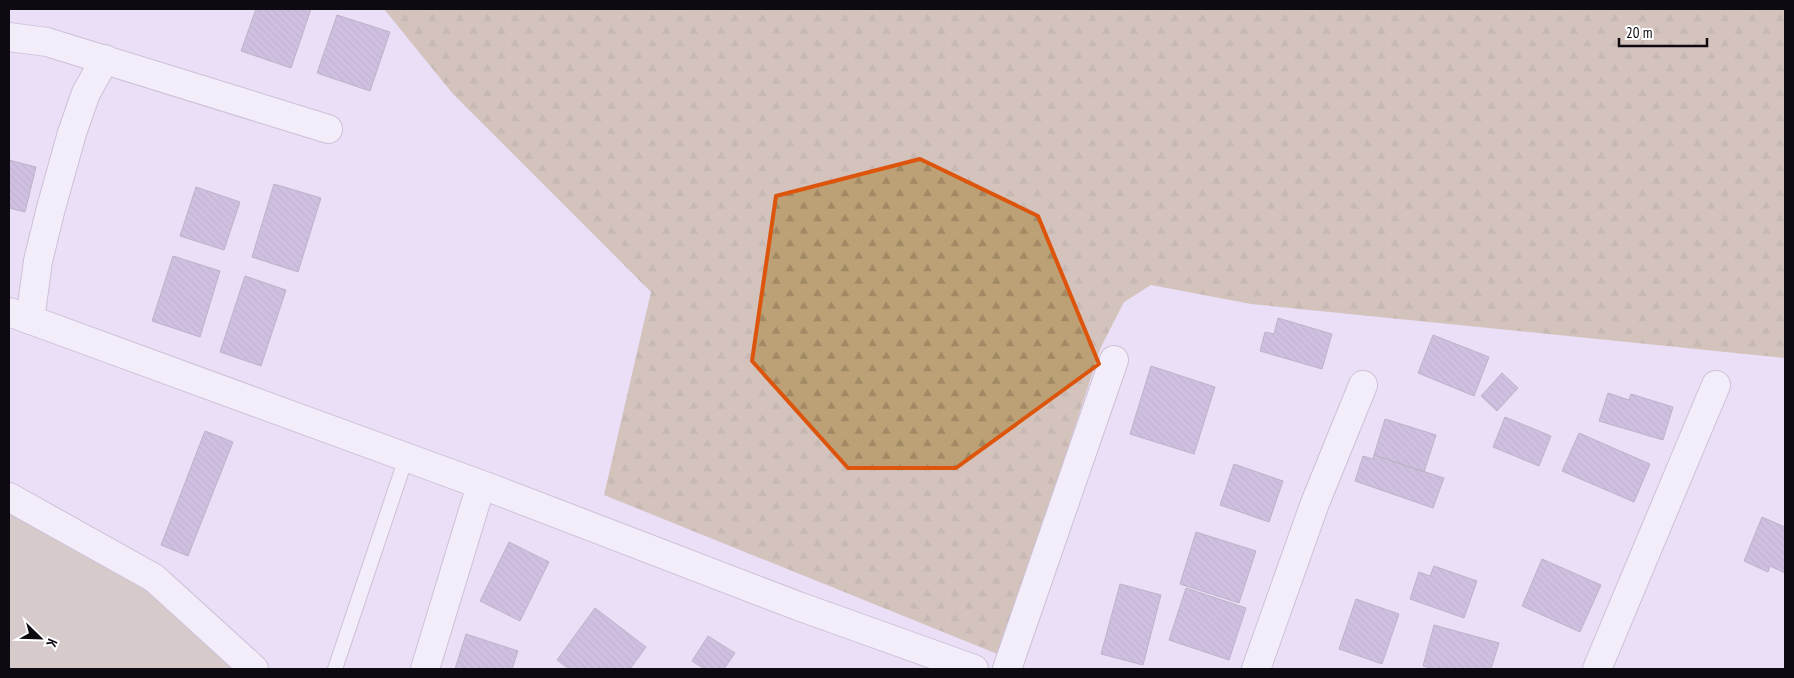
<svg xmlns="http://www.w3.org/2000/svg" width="1794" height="678" viewBox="0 0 1794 678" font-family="'PT Sans Narrow',sans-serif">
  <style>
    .green { fill: #c2b297 }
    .forest { fill: url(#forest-firs) }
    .building { fill: url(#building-back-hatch); stroke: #877e92 }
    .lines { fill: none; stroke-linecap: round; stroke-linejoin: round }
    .service-casing { stroke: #a89eb3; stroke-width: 16 }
    .minor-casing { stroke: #a89eb3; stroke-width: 30 }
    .tertiary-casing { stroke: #a89eb3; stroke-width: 30 }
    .service { stroke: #fff; stroke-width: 14 }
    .minor { stroke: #fff; stroke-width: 28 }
    .tertiary { stroke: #fff; stroke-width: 28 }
    .marked { fill: none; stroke: #dd550c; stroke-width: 4; stroke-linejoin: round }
  </style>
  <defs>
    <pattern id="forest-firs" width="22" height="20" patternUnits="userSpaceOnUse" patternTransform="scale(1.25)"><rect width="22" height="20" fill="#bba175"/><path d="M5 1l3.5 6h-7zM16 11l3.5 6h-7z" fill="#a08964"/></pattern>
    <pattern id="building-back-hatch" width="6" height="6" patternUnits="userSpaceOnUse" patternTransform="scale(1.25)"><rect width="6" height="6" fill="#b09ac6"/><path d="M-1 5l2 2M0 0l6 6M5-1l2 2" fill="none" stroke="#9683a9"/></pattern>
  </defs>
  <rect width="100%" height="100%" fill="#eadff5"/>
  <path class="green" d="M 9,510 L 148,588 L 241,669 L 9,669 Z"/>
  <path class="forest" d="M 384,9 L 1785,9 L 1785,358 L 1251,304 L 1151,285 L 1124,302 L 1101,347 L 1000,655 L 604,495 L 651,292 L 453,94 Z"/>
  <path class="building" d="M 256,9 L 311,9 L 291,68 L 241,51 Z
    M 337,15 L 390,32 L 370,91 L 317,73 Z
    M 9,160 L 36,167 L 25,212 L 9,208 Z
    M 274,184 L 321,198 L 298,272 L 252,257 Z
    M 196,187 L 240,202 L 224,250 L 180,236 Z
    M 173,256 L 220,271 L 200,337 L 152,321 Z
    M 245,276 L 286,290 L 261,366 L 220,352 Z
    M 1278,318 L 1332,334 L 1322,369 L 1260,351 L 1265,332 L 1274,334 Z
    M 1433,335 L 1489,357 L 1474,396 L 1418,373 Z
    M 1151,366 L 1215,387 L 1194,454 L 1130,434 Z
    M 1502,373 L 1518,388 L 1497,411 L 1481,396 Z
    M 1608,393 L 1629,400 L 1631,394 L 1673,407 L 1663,440 L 1599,421 Z
    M 1505,417 L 1551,436 L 1539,466 L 1493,447 Z
    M 1385,419 L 1436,435 L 1424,472 L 1374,455 Z
    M 205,431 L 233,442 L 188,556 L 161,545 Z
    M 1579,433 L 1650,464 L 1634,502 L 1562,471 Z
    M 1374,455 L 1444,478 L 1433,508 L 1355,481 L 1363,456 L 1373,459 Z
    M 1234,464 L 1283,481 L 1269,522 L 1220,505 Z
    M 1762,517 L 1785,527 L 1785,573 L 1770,566 L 1768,572 L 1744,561 Z
    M 1196,532 L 1256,551 L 1239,603 L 1180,584 Z
    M 509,542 L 549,562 L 520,621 L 480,601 Z
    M 1542,559 L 1601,585 L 1580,632 L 1522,606 Z
    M 1434,566 L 1477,581 L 1464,618 L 1410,599 L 1419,572 L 1430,576 Z
    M 1120,584 L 1161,595 L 1143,665 L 1101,654 Z
    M 1186,588 L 1246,608 L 1229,660 L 1169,640 Z
    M 1356,599 L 1399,614 L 1382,664 L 1339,649 Z
    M 595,608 L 646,647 L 630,669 L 569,669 L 557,660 Z
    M 1434,625 L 1499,643 L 1491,669 L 1434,669 L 1423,666 Z
    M 466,634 L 518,651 L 512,669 L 455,669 Z
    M 708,636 L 735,653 L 724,669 L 704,669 L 692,661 Z"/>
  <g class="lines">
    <defs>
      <path id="service" d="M 335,669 L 406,458"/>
      <path id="minor" d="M 9,37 L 47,42 L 328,129
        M 30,320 L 38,261 L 51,208 L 72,133 L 86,93 L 105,59
        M 9,497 L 154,578 L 254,669
        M 425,669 L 481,485
        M 1007,669 L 1114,360
        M 1256,669 L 1315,503 L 1363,385
        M 1597,669 L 1716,385"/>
      <path id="tertiary" d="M 9,312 L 493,489 L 798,606 L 974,669"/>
    </defs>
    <use href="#service" class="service-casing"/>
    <use href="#minor" class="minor-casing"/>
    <use href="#tertiary" class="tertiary-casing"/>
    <use href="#service" class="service"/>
    <use href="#minor" class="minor"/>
    <use href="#tertiary" class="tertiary"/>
  </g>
  <path d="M0 0H1794V678H0ZM 920,159 L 1038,216 L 1099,364 L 956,468 L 848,468 L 752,361 L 776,196 Z" fill="#eadff5" fill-opacity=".55" fill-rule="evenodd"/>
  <path class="marked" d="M 920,159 L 1038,216 L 1099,364 L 956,468 L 848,468 L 752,361 L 776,196 Z"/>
  <rect width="1794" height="678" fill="none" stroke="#0d0a11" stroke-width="20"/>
  <g transform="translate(40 638) rotate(113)" stroke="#ffffff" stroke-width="4" paint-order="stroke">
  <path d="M0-4L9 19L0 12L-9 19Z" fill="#0d0a11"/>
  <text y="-8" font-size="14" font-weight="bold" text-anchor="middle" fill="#0d0a11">K</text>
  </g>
  <path d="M1619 38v8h88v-8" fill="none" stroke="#0d0a11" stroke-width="2.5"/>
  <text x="1626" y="38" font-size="15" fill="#0d0a11" stroke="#ffffff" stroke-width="4" paint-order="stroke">20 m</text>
</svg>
